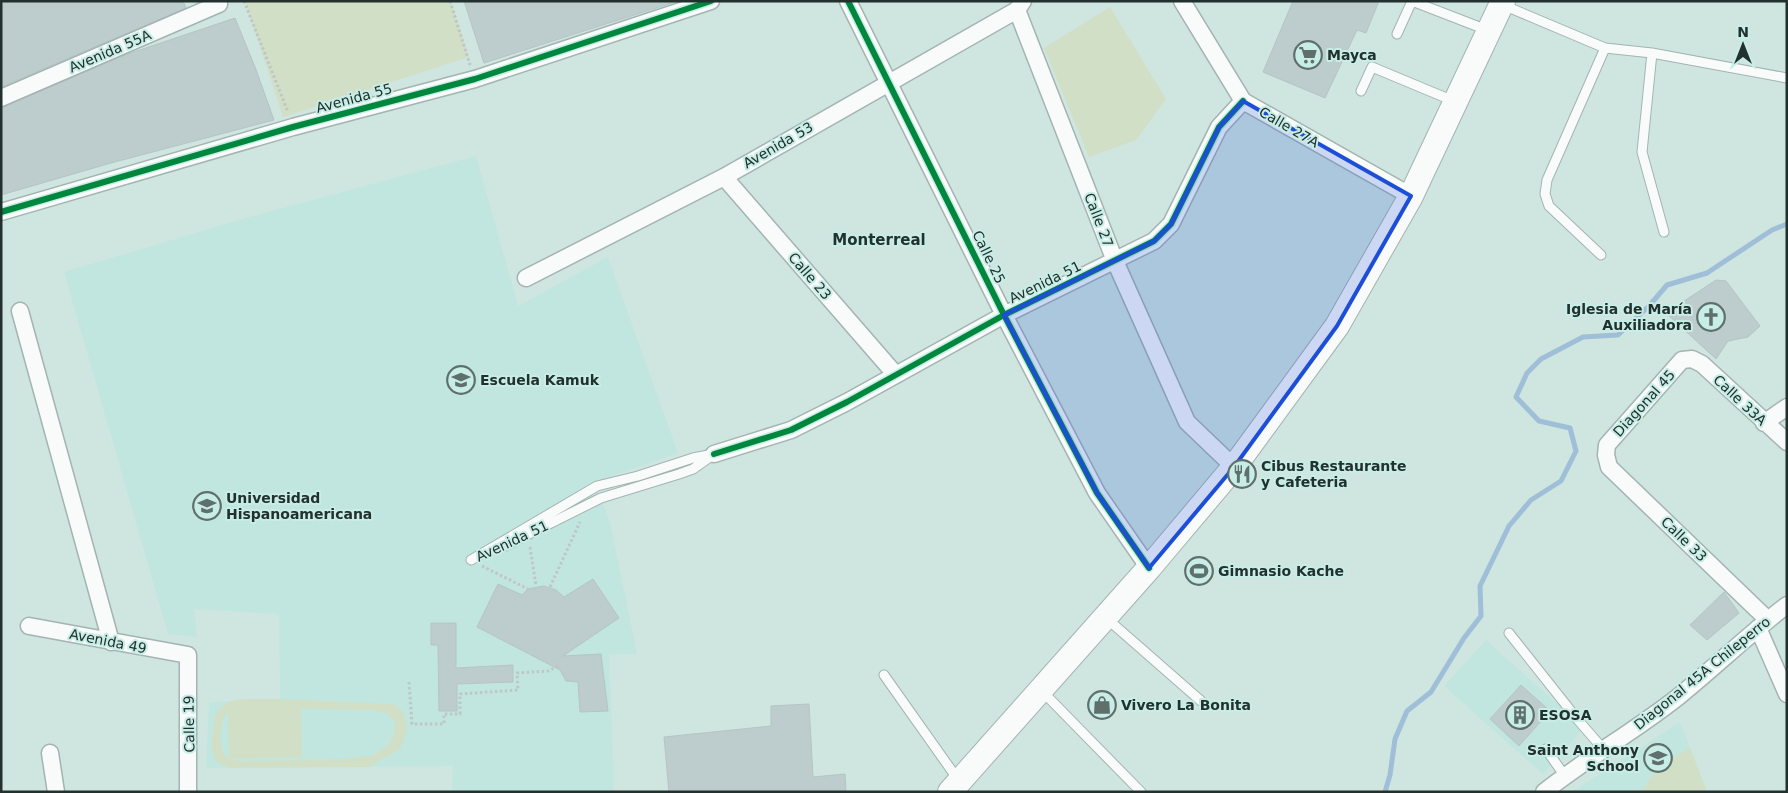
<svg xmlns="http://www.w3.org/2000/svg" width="1788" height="793" viewBox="0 0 1788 793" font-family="'DejaVu Sans',sans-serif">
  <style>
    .built { fill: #c1e6df }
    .green { fill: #d1dfc6; fill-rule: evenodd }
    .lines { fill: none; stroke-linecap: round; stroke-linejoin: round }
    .stream { stroke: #9fbed7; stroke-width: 5 }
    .building { fill: #bdcccc; stroke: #b4c5c4 }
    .service-casing { stroke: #a3b4b1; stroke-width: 11 }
    .minor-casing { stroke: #a3b4b1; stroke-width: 19 }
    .secondary-casing { stroke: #a3b4b1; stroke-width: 26 }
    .path { stroke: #c0c6c5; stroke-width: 3; stroke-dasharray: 2.5 2.5; stroke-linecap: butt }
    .service { stroke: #f8fbfa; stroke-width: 9 }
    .minor { stroke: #f8fbfa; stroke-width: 16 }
    .secondary { stroke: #f8fbfa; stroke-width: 24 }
    .cycleway-casing { stroke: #c7ede6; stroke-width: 9 }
    .cycleway { stroke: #00873e; stroke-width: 6 }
    .marked { fill: #1d4ed8; fill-opacity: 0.2; stroke: #1d4ed8; stroke-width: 4; stroke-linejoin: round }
    .labels { text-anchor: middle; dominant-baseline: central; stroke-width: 4; stroke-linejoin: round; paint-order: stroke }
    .street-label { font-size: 14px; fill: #22302e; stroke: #c7ede6 }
    .poi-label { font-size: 14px; font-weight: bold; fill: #22302e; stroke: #c7ede6; text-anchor: start }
    .neighbourhood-label { font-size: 15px; font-weight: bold; fill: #22302e; stroke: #c7ede6 }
  </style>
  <rect width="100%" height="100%" fill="#cfe5e0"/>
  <path class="built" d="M 476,156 L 518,306 L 608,257 L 678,453 L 595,482 L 610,523 L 637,654 L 609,654 L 614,792 L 452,792 L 453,766 L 206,768 L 209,702 L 280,699 L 279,614 L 194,609 L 197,637 L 168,634 L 64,272 L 253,216 Z
    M 1486,640 L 1584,728 L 1543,774 L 1444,686 Z
    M 1680,722 L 1707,792 L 1572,792 L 1645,745 Z"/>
  <path class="green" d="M 245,1 L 451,1 L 469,57 L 283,117 Z
    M 1110,7 L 1166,99 L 1136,140 L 1089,157 L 1044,48 Z
    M 280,699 L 393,704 L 401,709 L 405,718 L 407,729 L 405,738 L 400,749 L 369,767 L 231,768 C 225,766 218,764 214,758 C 210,751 213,718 217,712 C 220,708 225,704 229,702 C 237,698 269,699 280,699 ZM 301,709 L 374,710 L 386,713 L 394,721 L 395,729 L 390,743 L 374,755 L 346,759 L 237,761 L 231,759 L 302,757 ZM 228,711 L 229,758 L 228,758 C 217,749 219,721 228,711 Z
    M 1690,748 L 1707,792 L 1641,792 C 1656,769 1665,760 1690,748 Z"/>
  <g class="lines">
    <path class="stream" d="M 1385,792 L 1390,775 L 1395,739 L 1407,711 L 1431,692 L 1464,638 L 1481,616 L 1480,586 L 1509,526 L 1531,500 L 1561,481 L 1576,451 L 1570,428 L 1539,421 L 1516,397 L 1527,373 L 1541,359 L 1583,337 L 1618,335 L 1649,306 L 1667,285 L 1707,273 L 1772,230 L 1787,224"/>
  </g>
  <path class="building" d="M 1,1 L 183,1 L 186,8 L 1,87 Z
    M 464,1 L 675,1 L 675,2 L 484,63 Z
    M 1293,1 L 1379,1 L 1366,33 L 1357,30 L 1325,98 L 1263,72 Z
    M 235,18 L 255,67 L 274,120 L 111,163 L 1,195 L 1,108 L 125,55 Z
    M 1716,280 L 1726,281 L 1760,326 L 1748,337 L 1728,341 L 1716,359 L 1666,313 Z
    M 593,579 L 619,618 L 563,656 L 601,654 L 608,711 L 580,712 L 578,682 L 566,681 L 560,670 L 477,627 L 498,584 L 522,595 L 528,589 L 544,586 L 556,590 L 564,597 Z
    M 1724,592 L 1739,613 L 1707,640 L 1690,625 Z
    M 431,623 L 456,623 L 456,668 L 513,665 L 513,682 L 457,684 L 457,711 L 439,711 L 438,645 L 431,645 Z
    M 1521,685 L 1550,711 L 1519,746 L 1490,719 Z
    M 809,704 L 813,777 L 845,774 L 846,792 L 669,792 L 664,737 L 771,726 L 771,706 Z"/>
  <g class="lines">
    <defs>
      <path id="service" d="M 1503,5 L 1605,48 L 1652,53 L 1787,78
        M 1397,34 L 1412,1 L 1487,30
        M 1652,53 L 1642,152 L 1664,232
        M 1361,91 L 1372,67 L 1456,102
        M 1601,255 L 1549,206 L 1545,194 L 1547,180 L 1605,48
        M 505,546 L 601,498 L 679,474 L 693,469 L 710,457
        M 471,560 L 597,486 L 638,476 L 693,458 L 714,454
        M 1105,617 L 1201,701
        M 1509,633 L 1578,720 L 1604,750
        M 884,675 L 959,781
        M 1041,690 L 1141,792
        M 1546,749 L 1564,775"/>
      <path id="minor" d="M 848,1 L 1004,315 L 1097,493 L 1149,568
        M 1182,1 L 1243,101 L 1411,196
        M 1017,10 L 1115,261 L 1187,422 L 1234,467
        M 1,98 L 219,4
        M 724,177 L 896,375
        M 1,212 L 293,127 L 475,79 L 711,1
        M 526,278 L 724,177 L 1017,10 L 1023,1
        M 20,311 L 111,642
        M 1764,423 L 1787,407
        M 714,454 L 791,430 L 847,402 L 1004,315 L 1154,241 L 1171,224 L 1219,127 L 1243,101
        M 1768,620 L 1609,467 L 1606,455 L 1607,445 L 1682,360 L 1692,359 L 1702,364 L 1787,442
        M 29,626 L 188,655 L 188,792
        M 1758,628 L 1787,694
        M 50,753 L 56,792
        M 1544,792 C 1587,758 1635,731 1678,697 C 1715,667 1749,634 1787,605"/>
      <path id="secondary" d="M 950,792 L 1149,568 L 1234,467 L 1337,326 L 1411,196 L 1503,1"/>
    </defs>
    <use href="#service" class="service-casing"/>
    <use href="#minor" class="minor-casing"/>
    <use href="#secondary" class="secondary-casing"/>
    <path class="path" d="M 244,1 L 288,112
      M 450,1 L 470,65
      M 530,547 L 536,586
      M 482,566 L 528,589
      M 550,587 L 580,522
      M 409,682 L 412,724 L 444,724 L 444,714 L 460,714 L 460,694 L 518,690 L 517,673 L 548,671 L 558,666"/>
    <use href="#service" class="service"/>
    <use href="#minor" class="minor"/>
    <use href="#secondary" class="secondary"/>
    <defs>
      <path id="cycleway" d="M 848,1 L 1004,315 L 1097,493 L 1149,568
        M 1,212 L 293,127 L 475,79 L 711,1
        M 714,454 L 791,430 L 847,402 L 1004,315 L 1154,241 L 1171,224 L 1219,127 L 1243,101"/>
    </defs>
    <use href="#cycleway" class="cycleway-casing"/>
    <use href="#cycleway" class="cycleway"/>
  </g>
  <path class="marked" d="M 1243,101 L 1411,196 L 1337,326 L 1234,467 L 1149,568 L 1097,493 L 1004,315 L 1154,241 L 1171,224 L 1219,127 Z"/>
  <defs>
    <symbol id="supermarket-ring" viewBox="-11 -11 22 22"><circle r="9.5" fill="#c7ede6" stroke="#5f6f6c" stroke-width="1.5"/><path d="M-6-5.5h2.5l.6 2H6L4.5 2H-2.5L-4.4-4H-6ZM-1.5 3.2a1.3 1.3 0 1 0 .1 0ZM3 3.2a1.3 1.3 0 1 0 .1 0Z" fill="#5f6f6c"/></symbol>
    <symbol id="church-ring" viewBox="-11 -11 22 22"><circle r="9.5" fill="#c7ede6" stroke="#5f6f6c" stroke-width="1.5"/><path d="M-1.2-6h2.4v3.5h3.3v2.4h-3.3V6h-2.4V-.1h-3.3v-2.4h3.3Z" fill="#5f6f6c"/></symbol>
    <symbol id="school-ring" viewBox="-11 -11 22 22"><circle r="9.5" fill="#c7ede6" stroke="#5f6f6c" stroke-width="1.5"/><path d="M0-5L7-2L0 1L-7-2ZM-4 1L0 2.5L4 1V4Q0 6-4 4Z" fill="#5f6f6c"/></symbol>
    <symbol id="restaurant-ring" viewBox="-11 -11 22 22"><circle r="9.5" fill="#c7ede6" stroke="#5f6f6c" stroke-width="1.5"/><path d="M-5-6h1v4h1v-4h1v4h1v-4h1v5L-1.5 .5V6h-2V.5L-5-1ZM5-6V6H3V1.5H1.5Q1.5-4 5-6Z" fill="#5f6f6c"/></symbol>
    <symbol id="university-ring" viewBox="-11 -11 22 22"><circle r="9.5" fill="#c7ede6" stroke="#5f6f6c" stroke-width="1.5"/><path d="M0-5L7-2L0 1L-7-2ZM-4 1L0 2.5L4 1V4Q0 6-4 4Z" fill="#5f6f6c"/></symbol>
    <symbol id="stadium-ring" viewBox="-11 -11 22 22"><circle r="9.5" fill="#c7ede6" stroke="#5f6f6c" stroke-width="1.5"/><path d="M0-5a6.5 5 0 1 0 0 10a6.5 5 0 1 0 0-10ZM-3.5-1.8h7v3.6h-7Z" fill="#5f6f6c"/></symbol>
    <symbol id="shop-ring" viewBox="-11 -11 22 22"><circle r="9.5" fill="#c7ede6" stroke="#5f6f6c" stroke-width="1.5"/><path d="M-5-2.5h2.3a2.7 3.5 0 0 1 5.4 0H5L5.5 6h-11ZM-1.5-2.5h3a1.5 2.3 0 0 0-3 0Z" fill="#5f6f6c"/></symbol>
    <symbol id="building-ring" viewBox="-11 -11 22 22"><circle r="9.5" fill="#c7ede6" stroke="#5f6f6c" stroke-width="1.5"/><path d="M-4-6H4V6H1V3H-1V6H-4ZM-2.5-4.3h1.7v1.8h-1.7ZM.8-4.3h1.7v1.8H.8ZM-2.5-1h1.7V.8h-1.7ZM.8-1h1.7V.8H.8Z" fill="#5f6f6c"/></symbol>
  </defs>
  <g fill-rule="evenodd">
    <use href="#supermarket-ring" x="1292" y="39" width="32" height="32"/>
    <use href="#church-ring" x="1695" y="301" width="32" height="32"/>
    <use href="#school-ring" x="445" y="364" width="32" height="32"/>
    <use href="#restaurant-ring" x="1226" y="458" width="32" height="32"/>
    <use href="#university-ring" x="191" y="490" width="32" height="32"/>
    <use href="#stadium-ring" x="1183" y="555" width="32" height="32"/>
    <use href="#shop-ring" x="1086" y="689" width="32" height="32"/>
    <use href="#building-ring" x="1504" y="699" width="32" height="32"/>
    <use href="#school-ring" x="1642" y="742" width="32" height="32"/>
  </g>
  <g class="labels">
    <g class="street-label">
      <text transform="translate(110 51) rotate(-23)">Avenida 55A</text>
      <text transform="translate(354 98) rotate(-15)">Avenida 55</text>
      <text transform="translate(1289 127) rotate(30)">Calle 27A</text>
      <text transform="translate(778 145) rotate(-30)">Avenida 53</text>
      <text transform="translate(1099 220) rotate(69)">Calle 27</text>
      <text transform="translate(989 257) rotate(64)">Calle 25</text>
      <text transform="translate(810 276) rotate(49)">Calle 23</text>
      <text transform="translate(1045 282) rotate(-26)">Avenida 51</text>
      <text transform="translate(1740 400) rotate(43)">Calle 33A</text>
      <text transform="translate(1644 403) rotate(-48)">Diagonal 45</text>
      <text transform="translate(1684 539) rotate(44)">Calle 33</text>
      <text transform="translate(512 541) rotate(-25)">Avenida 51</text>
      <text transform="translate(108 641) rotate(11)">Avenida 49</text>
      <text transform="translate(1702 673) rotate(-39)">Diagonal 45A Chileperro</text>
      <text transform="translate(189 724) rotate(-91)">Calle 19</text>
    </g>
    <g class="poi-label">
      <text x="1327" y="55">Mayca</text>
      <text x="1692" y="309" text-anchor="end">Iglesia de María<tspan x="1692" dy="16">Auxiliadora</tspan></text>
      <text x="480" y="380">Escuela Kamuk</text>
      <text x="1261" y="466">Cibus Restaurante<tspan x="1261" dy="16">y Cafeteria</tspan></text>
      <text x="226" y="498">Universidad<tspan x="226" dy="16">Hispanoamericana</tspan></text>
      <text x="1218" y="571">Gimnasio Kache</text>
      <text x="1121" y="705">Vivero La Bonita</text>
      <text x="1539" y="715">ESOSA</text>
      <text x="1639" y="750" text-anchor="end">Saint Anthony<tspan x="1639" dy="16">School</tspan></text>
    </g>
    <g class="neighbourhood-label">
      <text x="879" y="240">Monterreal</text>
    </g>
  </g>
  <rect width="1788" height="793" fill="none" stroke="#22302e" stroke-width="5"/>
  <g transform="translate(1743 45)" stroke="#c7ede6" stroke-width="4" paint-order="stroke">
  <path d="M0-4L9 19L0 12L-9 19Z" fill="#22302e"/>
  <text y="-8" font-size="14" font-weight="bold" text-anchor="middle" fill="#22302e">N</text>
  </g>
</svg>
